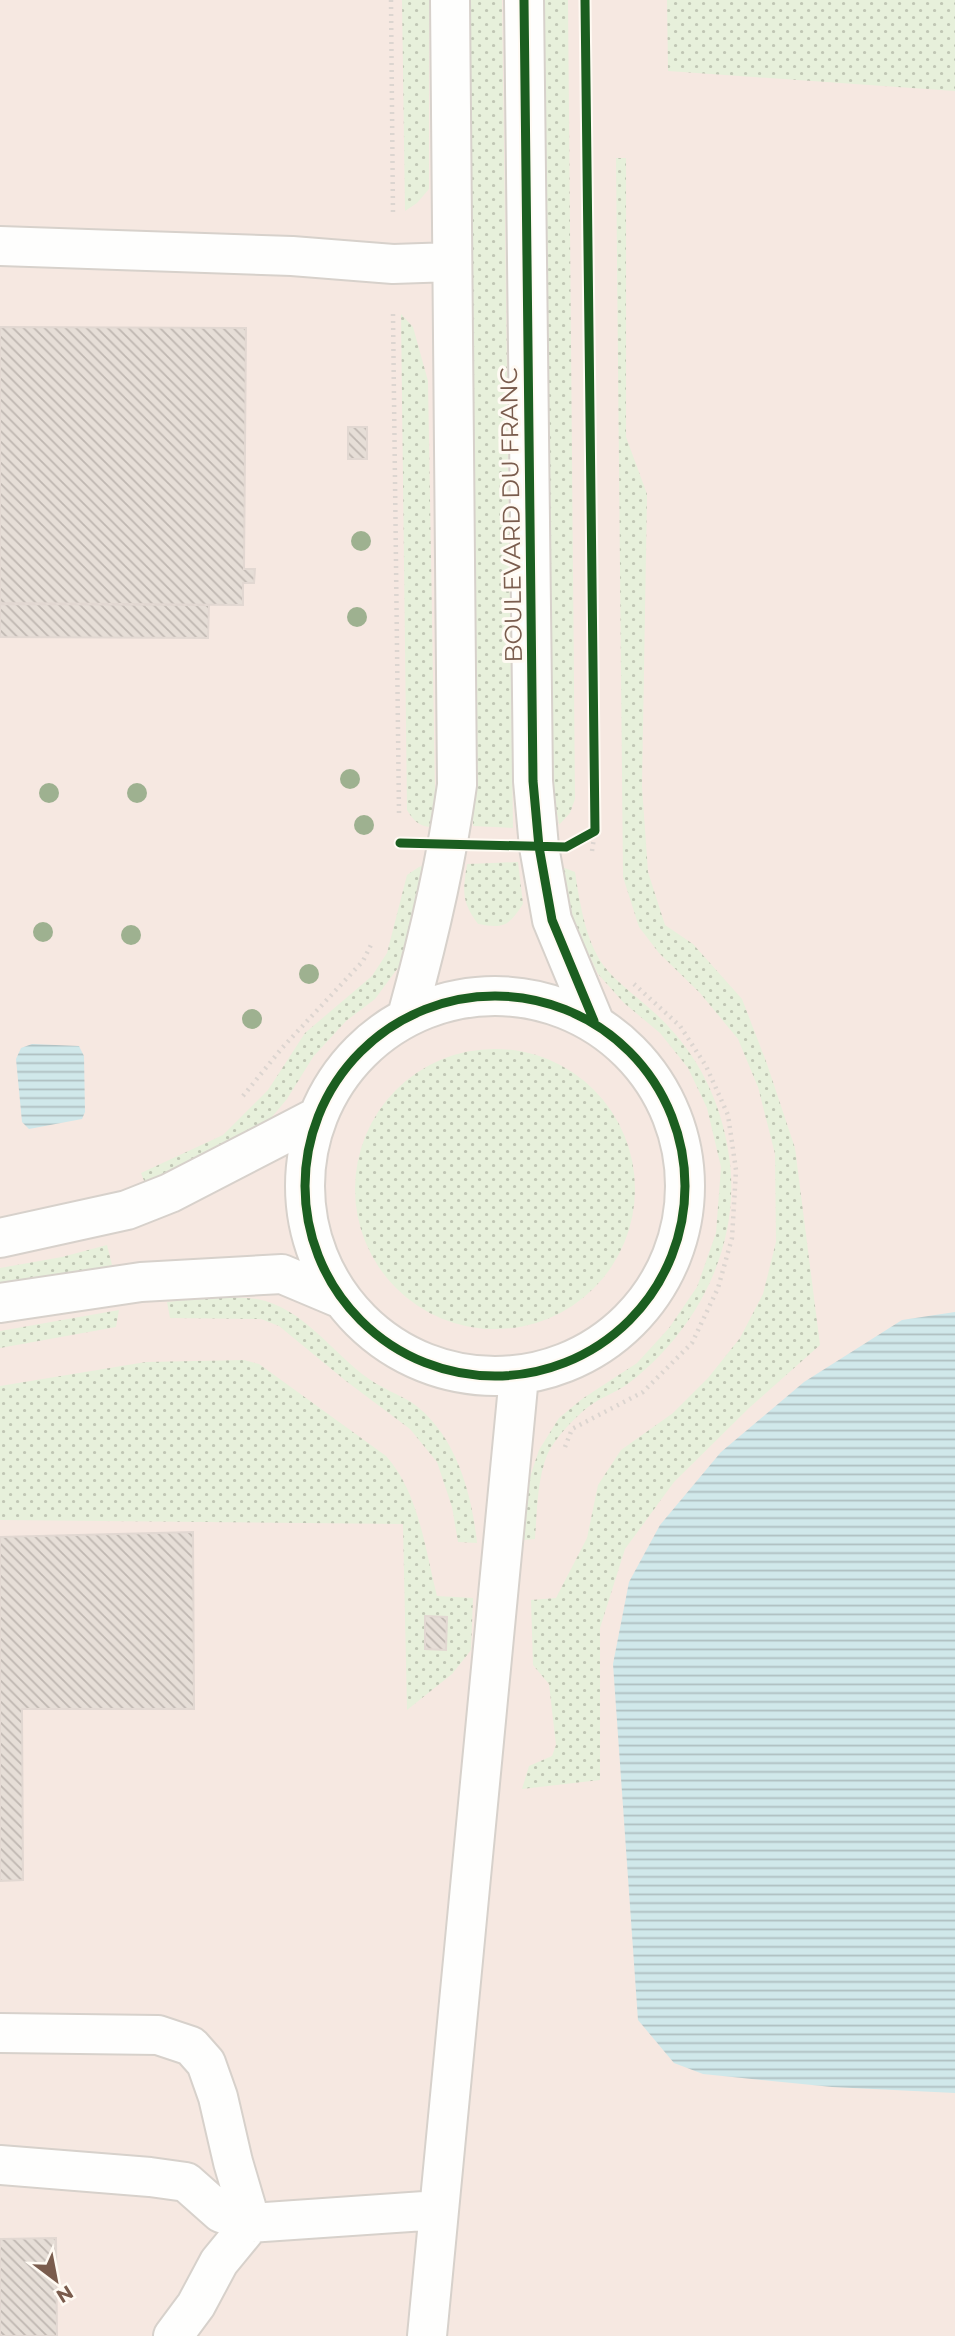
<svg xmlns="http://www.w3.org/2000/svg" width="955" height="2336" viewBox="0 0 955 2336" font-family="Montserrat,sans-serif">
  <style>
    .commercial { fill: #f6e8e1 }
    .grass { fill: url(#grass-dots) }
    .water { fill: url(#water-rules) }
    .building { fill: url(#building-back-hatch); stroke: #e2d8d2; stroke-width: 2 }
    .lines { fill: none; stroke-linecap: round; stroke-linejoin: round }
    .minor-casing { stroke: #d7d1cb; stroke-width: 42 }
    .path { stroke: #dcd5d0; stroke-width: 4.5; stroke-dasharray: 2 5; stroke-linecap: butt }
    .minor { stroke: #fefefd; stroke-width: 38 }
    .cycleway-casing { stroke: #fffaf3; stroke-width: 13 }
    .cycleway { stroke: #1b5e20; stroke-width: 9 }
    .tree { fill: #9eb190 }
    .labels { text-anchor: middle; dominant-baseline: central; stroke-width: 6; stroke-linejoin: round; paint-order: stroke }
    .street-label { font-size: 24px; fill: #7a5c4d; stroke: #fffaf3 }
  </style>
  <defs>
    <pattern id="grass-dots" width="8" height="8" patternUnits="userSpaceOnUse" patternTransform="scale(1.75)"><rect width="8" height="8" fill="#e7f0db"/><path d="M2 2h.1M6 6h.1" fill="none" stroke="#c0c6b4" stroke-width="1.8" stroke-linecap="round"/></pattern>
    <pattern id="water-rules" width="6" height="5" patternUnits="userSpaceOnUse" patternTransform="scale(1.75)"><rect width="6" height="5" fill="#d0e8ea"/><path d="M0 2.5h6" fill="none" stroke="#aebfc0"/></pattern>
    <pattern id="building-back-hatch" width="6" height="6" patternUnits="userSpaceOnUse" patternTransform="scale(1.75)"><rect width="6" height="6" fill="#e6ded7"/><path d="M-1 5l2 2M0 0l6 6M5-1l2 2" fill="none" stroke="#bfb7b1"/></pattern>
  </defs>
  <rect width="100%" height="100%" fill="#f9f5f0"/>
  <path class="commercial" d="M 0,0 L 955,0 L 955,2336 L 0,2336 Z"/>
  <path class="grass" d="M 402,0 L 429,0 L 429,189 L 417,203 L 405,211 Z
    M 468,0 L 502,0 L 513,828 L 473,826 Z
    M 543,0 L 568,0 L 575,799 L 570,813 L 559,825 L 551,780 Z
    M 667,0 L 955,0 L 955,91 L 668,71 Z
    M 616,158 L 626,158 L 626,437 L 647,494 L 642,787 L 648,872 L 665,925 L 693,944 L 742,999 L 767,1064 L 795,1148 L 820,1345 L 749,1408 L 674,1482 L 625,1549 L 600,1628 L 600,1780 L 522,1789 L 529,1766 L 552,1756 L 556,1745 L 549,1684 L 533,1665 L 531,1600 L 556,1598 L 587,1538 L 598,1485 L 621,1450 L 673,1413 L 708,1378 L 740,1338 L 763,1294 L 776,1242 L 775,1154 L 758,1087 L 738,1039 L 700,993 L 659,953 L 639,927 L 623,877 Z
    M 401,314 L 413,327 L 428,381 L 435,790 L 432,827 C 419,827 413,820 407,810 Z
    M 518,862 L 523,904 C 509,925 505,929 478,924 C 461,901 463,892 467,864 Z
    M 428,864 L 406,957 L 375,999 L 346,1021 L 313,1057 L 287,1099 L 266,1124 L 148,1191 L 141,1173 L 223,1135 L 268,1090 L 305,1033 L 372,976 L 387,953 L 407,875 L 419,867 Z
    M 562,867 L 575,872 C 580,904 586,946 608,971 C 623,988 643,1001 659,1017 C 698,1054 722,1103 729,1156 C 742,1244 698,1330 629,1383 C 617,1392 601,1397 588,1407 C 573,1419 555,1438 547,1455 C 537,1481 537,1512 535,1539 L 523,1540 L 526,1489 L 539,1450 L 559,1418 L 582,1399 L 637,1363 L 669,1328 L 697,1287 L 716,1233 L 721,1167 L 707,1108 L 688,1068 L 660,1033 L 624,1003 L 598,974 L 574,923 Z
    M355 1189a140 140 0 1 1 280 0a140 140 0 1 1-280 0Z
    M 107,1245 L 112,1265 L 65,1278 L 0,1290 L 0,1268 L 62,1257 Z
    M 214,1297 C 228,1298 243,1297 257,1299 C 304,1308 332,1353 369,1379 C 382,1388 397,1394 411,1402 C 455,1432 472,1493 477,1543 L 458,1542 L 452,1507 L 437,1462 L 410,1429 L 346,1381 L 279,1326 L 261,1319 L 170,1318 L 167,1302 Z
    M 119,1310 L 116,1327 L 0,1348 L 0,1331 Z
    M 244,1360 L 259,1364 L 386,1456 C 419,1493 425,1549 437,1596 L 473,1598 L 471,1650 L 452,1674 L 407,1710 L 403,1524 L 0,1520 L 0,1386 L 146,1362 Z"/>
  <path class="water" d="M 32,1044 L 79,1046 L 84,1056 L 85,1112 L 82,1119 L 29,1129 L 22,1122 L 16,1059 L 21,1048 Z
    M 955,1312 L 955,2093 L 832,2087 L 703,2074 L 674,2063 L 638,2020 L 613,1664 L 629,1582 L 660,1525 L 721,1452 L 804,1382 L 902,1320 Z"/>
  <path class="building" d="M 0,327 L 246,328 L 244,569 L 255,569 L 254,583 L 243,583 L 243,605 L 0,603 Z
    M 348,427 L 367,427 L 367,459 L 348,459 Z
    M 0,604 L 209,605 L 208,638 L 0,637 Z
    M 193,1532 L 194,1709 L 22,1709 L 23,1880 L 0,1881 L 0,1537 Z
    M 425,1616 L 447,1617 L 446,1650 L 425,1649 Z
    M 56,2238 L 57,2336 L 0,2336 L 0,2239 Z"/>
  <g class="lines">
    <defs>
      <path id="minor" d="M 524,0 L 533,781 L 539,847 L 552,920 L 594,1021
        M 0,246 L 292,256 L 393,264 L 452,262
        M305 1186a190 190 0 1 1 380 0a190 190 0 1 1-380 0Z
        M 407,1016 C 428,940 446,864 457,785 L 450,0
        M 0,1238 L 127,1210 L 170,1193 L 317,1117
        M 0,1303 L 141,1282 L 282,1274 L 339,1298
        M 0,2033 L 158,2035 L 191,2046 L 206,2063 L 218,2097 L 233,2162 L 251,2223 L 219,2262 L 196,2305 L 173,2336
        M 0,2165 L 150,2177 L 186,2182 L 221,2213 L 251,2223 L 439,2210
        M 427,2336 L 519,1376"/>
    </defs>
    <use href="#minor" class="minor-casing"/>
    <path class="path" d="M 391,0 L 393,215
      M 393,314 L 399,813
      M 592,851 L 595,831
      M 243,1096 L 282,1048 L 363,961 L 372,943
      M 565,1447 L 572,1429 L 643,1392 L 692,1343 L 718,1288 L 732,1238 L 736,1170 L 728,1115 L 706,1066 L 680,1026 L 634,984"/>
    <use href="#minor" class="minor"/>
    <defs>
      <path id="cycleway" d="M 524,0 L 533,781 L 539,847 L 552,920 L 594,1021
        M 400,843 L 566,847 L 595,831 L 585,0
        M305 1186a190 190 0 1 1 380 0a190 190 0 1 1-380 0Z"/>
    </defs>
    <use href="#cycleway" class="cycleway-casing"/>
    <use href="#cycleway" class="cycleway"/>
  </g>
  <g class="tree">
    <circle cx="361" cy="541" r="10"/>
    <circle cx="357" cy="617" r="10"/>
    <circle cx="350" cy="779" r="10"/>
    <circle cx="49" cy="793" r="10"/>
    <circle cx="137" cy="793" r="10"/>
    <circle cx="364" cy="825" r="10"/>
    <circle cx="43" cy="932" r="10"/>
    <circle cx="131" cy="935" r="10"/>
    <circle cx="309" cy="974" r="10"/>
    <circle cx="252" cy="1019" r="10"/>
  </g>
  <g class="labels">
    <g class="street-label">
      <text transform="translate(511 515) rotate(-91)">BOULEVARD DU FRANC</text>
    </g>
  </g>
  <g transform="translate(56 2280) rotate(148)" stroke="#fffaf3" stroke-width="5" paint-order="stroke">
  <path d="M0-5L12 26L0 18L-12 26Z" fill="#7a5c4d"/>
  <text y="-10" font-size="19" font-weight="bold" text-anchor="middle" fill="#7a5c4d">N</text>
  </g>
</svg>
